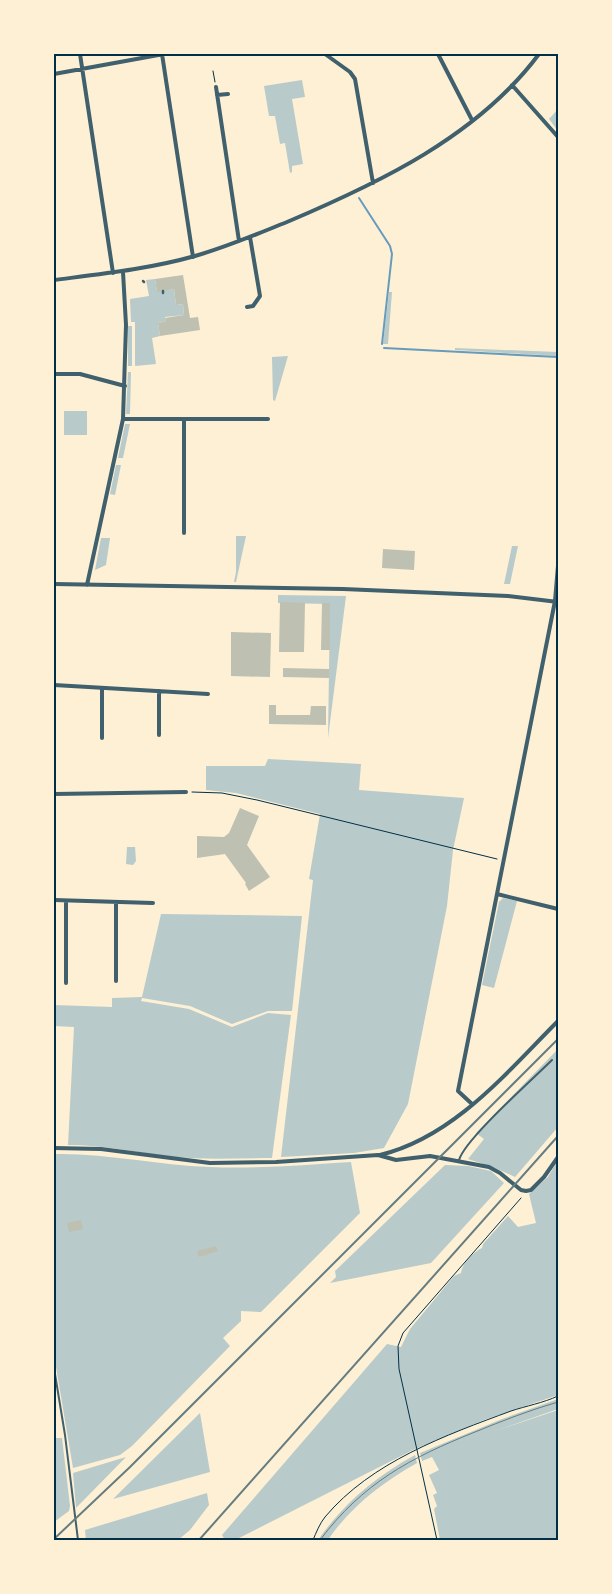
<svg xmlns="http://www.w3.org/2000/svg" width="612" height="1594" viewBox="0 0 612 1594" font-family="'PT Sans Narrow',sans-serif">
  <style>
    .green { fill: #b9caca }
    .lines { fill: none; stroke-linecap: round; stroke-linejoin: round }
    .stream { stroke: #669bbc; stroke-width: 2 }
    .building { fill: #bec0b2 }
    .path { stroke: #003049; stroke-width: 1 }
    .service { stroke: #3f606c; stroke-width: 2 }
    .pedestrian { stroke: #3f606c; stroke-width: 2.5 }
    .minor { stroke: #3f606c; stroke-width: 4 }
    .tram { stroke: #657d81; stroke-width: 1 }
    .rail { stroke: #657d81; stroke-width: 2 }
    .neatline { fill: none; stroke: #003049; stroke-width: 2 }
  </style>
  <rect width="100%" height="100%" fill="#fdf0d5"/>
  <path class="green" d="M 302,80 L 305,97 L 292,99 L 303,164 L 292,166 L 292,172 L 290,173 L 285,143 L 280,144 L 275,116 L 269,116 L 264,86 Z
    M 558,109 L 558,131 L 549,119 Z
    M 155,279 L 157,291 L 174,289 L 176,305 L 183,304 L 184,315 L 165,317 L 166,321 L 158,323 L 160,336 L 152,338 L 156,364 L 135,366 L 135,322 L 131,322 L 130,299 L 149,296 L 146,280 Z
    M 389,292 L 392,292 L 388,344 L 383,344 Z
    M 128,326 L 132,326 L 132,366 L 128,366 Z
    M 455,348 L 558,352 L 558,356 L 455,350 Z
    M 288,356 L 275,401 L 273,400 L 272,357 Z
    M 128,372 L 131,372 L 130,414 L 126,414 Z
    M 64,411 L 87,411 L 87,435 L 64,435 Z
    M 125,424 L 130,424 L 123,458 L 118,458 Z
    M 116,465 L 121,465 L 115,495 L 110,494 Z
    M 236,536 L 246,536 L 236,582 L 234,582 L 236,572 Z
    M 101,538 L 110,538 L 106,565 L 95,570 Z
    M 512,546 L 518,546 L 510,584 L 504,584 Z
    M 278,595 L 346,596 L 328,738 L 330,604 L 278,603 Z
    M 268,759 L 361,764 L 359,790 L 464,798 L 453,850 L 447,906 L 408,1104 L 384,1148 L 354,1153 L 281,1157 L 313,880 L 309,879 L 320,814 L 236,793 L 206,790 L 206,766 L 265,766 Z
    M 127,847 L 135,847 L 136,861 L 133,865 L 126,864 Z
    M 503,898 L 517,901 L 494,988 L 482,985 L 499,902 Z
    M 161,914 L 302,916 L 292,1011 L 268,1011 L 232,1024 L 190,1006 L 142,998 L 141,1001 L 189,1009 L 232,1027 L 268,1013 L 291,1015 L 272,1158 C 240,1158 207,1160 175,1157 C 139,1153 104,1145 68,1145 L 74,1027 L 54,1026 L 54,1005 L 112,1007 L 112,998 L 142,997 Z
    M 558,1049 L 558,1127 L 515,1177 L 495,1168 L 468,1159 L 484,1139 L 476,1133 Z
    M 54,1154 C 106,1153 157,1165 209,1167 C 256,1169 304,1165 351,1162 L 360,1213 L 261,1312 L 241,1311 L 241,1321 L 223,1338 L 230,1346 L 132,1446 L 120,1455 L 73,1468 L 54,1355 Z
    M 558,1160 L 558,1395 L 484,1420 L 413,1450 L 235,1540 L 225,1540 L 222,1535 L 387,1344 L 401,1347 L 410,1329 L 454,1276 L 461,1273 C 462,1264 473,1252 482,1248 L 483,1244 L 508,1216 L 518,1227 L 536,1223 L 529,1194 L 548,1177 Z
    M 445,1165 L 468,1166 L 491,1171 L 504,1183 L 431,1263 L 330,1283 L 336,1277 L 335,1271 Z
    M 558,1399 L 558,1409 L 492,1432 L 558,1410 L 558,1540 L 440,1540 L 434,1509 L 437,1506 L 433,1495 L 437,1493 L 429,1475 L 439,1470 L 432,1457 L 422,1461 L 420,1453 L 502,1419 Z
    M 200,1413 L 210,1472 L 113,1499 Z
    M 54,1438 L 62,1438 L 70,1506 L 69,1511 L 54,1522 Z
    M 415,1455 L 417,1463 C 383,1482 350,1507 328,1540 L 318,1540 C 344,1503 375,1477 415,1455 Z
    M 126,1457 L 76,1508 L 73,1473 Z
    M 207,1493 L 209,1505 L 190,1530 L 178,1540 L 86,1540 L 85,1530 Z"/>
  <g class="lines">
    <path class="stream" d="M 359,198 L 390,246 L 392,254 L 382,344
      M 384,348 L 558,357"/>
  </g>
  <path class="building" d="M 183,275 L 190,318 L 198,317 L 200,330 L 160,336 L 158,323 L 166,321 L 165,318 L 184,315 L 183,304 L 176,305 L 174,289 L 157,292 L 155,279 Z
    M 383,549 L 415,551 L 414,570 L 382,568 Z
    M 280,602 L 305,603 L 304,652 L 279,652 Z
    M 322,603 L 330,603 L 330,650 L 321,650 Z
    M 231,632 L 271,633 L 270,677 L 231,676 Z
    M 283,668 L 329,669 L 329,678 L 283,677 Z
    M 269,705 L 276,705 L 276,715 L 310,715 L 311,706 L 326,706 L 326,725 L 269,724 Z
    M 240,808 L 259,816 L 247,845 L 270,877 L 249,891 L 245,884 L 246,883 L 225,854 L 197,858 L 197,836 L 224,837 L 229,833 Z
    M 81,1220 L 83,1229 L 69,1232 L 67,1223 Z
    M 216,1246 L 218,1251 L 199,1257 L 197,1251 Z"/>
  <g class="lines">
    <path class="path" d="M 213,71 L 215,82
      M 192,792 L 222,793 L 257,800 L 497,859
      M 313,1540 C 316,1533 320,1523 325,1517 C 371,1462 446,1435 511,1411 C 526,1406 543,1403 558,1396
      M 437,1540 L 399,1369 L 398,1346 L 403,1333 L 521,1198"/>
    <path class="service" d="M 459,1160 C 465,1139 533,1079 552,1060
      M 54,1368 L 65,1435 L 78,1540"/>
    <path class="pedestrian" d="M 143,281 L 144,282
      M 163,291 L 163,293"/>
    <path class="minor" d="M 80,54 L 113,273
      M 162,54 L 193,257
      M 325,54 L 350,72 L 355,79 L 373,183
      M 438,54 L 472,120
      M 54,74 L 164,54
      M 512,85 L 558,137
      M 216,87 L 239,241
      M 217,95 L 228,94
      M 54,280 C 101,274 149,269 195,256 C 227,247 257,234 287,222 C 379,183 478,136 539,54
      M 247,307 L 253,306 L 260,296 L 250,237
      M 54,374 L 80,374 L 125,386
      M 123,419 L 268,419
      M 184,533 L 184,419
      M 54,584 L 343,589 L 508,596 L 558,602
      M 87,585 L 123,419 L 126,325 L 123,272
      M 54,685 L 208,694
      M 102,688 L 102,738
      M 159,691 L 159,735
      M 54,794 L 186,792
      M 497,894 L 558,909
      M 54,900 L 153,903
      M 116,981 L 116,902
      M 66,983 L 66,901
      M 472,1104 L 458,1091 L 555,601 L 558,566
      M 54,1148 L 101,1149 L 210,1163 L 276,1162 L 378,1155 L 396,1160 L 430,1156 L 489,1167 L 500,1173 L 521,1190 L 526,1191 L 531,1190 L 544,1177 L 558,1157
      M 380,1155 C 454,1137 507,1072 558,1021"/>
    <path class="tram" d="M 320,1540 C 363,1483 410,1458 475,1432 C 502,1421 530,1410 558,1402"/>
    <path class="rail" d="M 54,1539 L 130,1467 L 558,1039
      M 199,1540 L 558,1136"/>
  </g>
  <rect width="612" height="1594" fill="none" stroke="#fdf0d5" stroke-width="110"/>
  <rect x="55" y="55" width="502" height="1484" class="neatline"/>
</svg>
